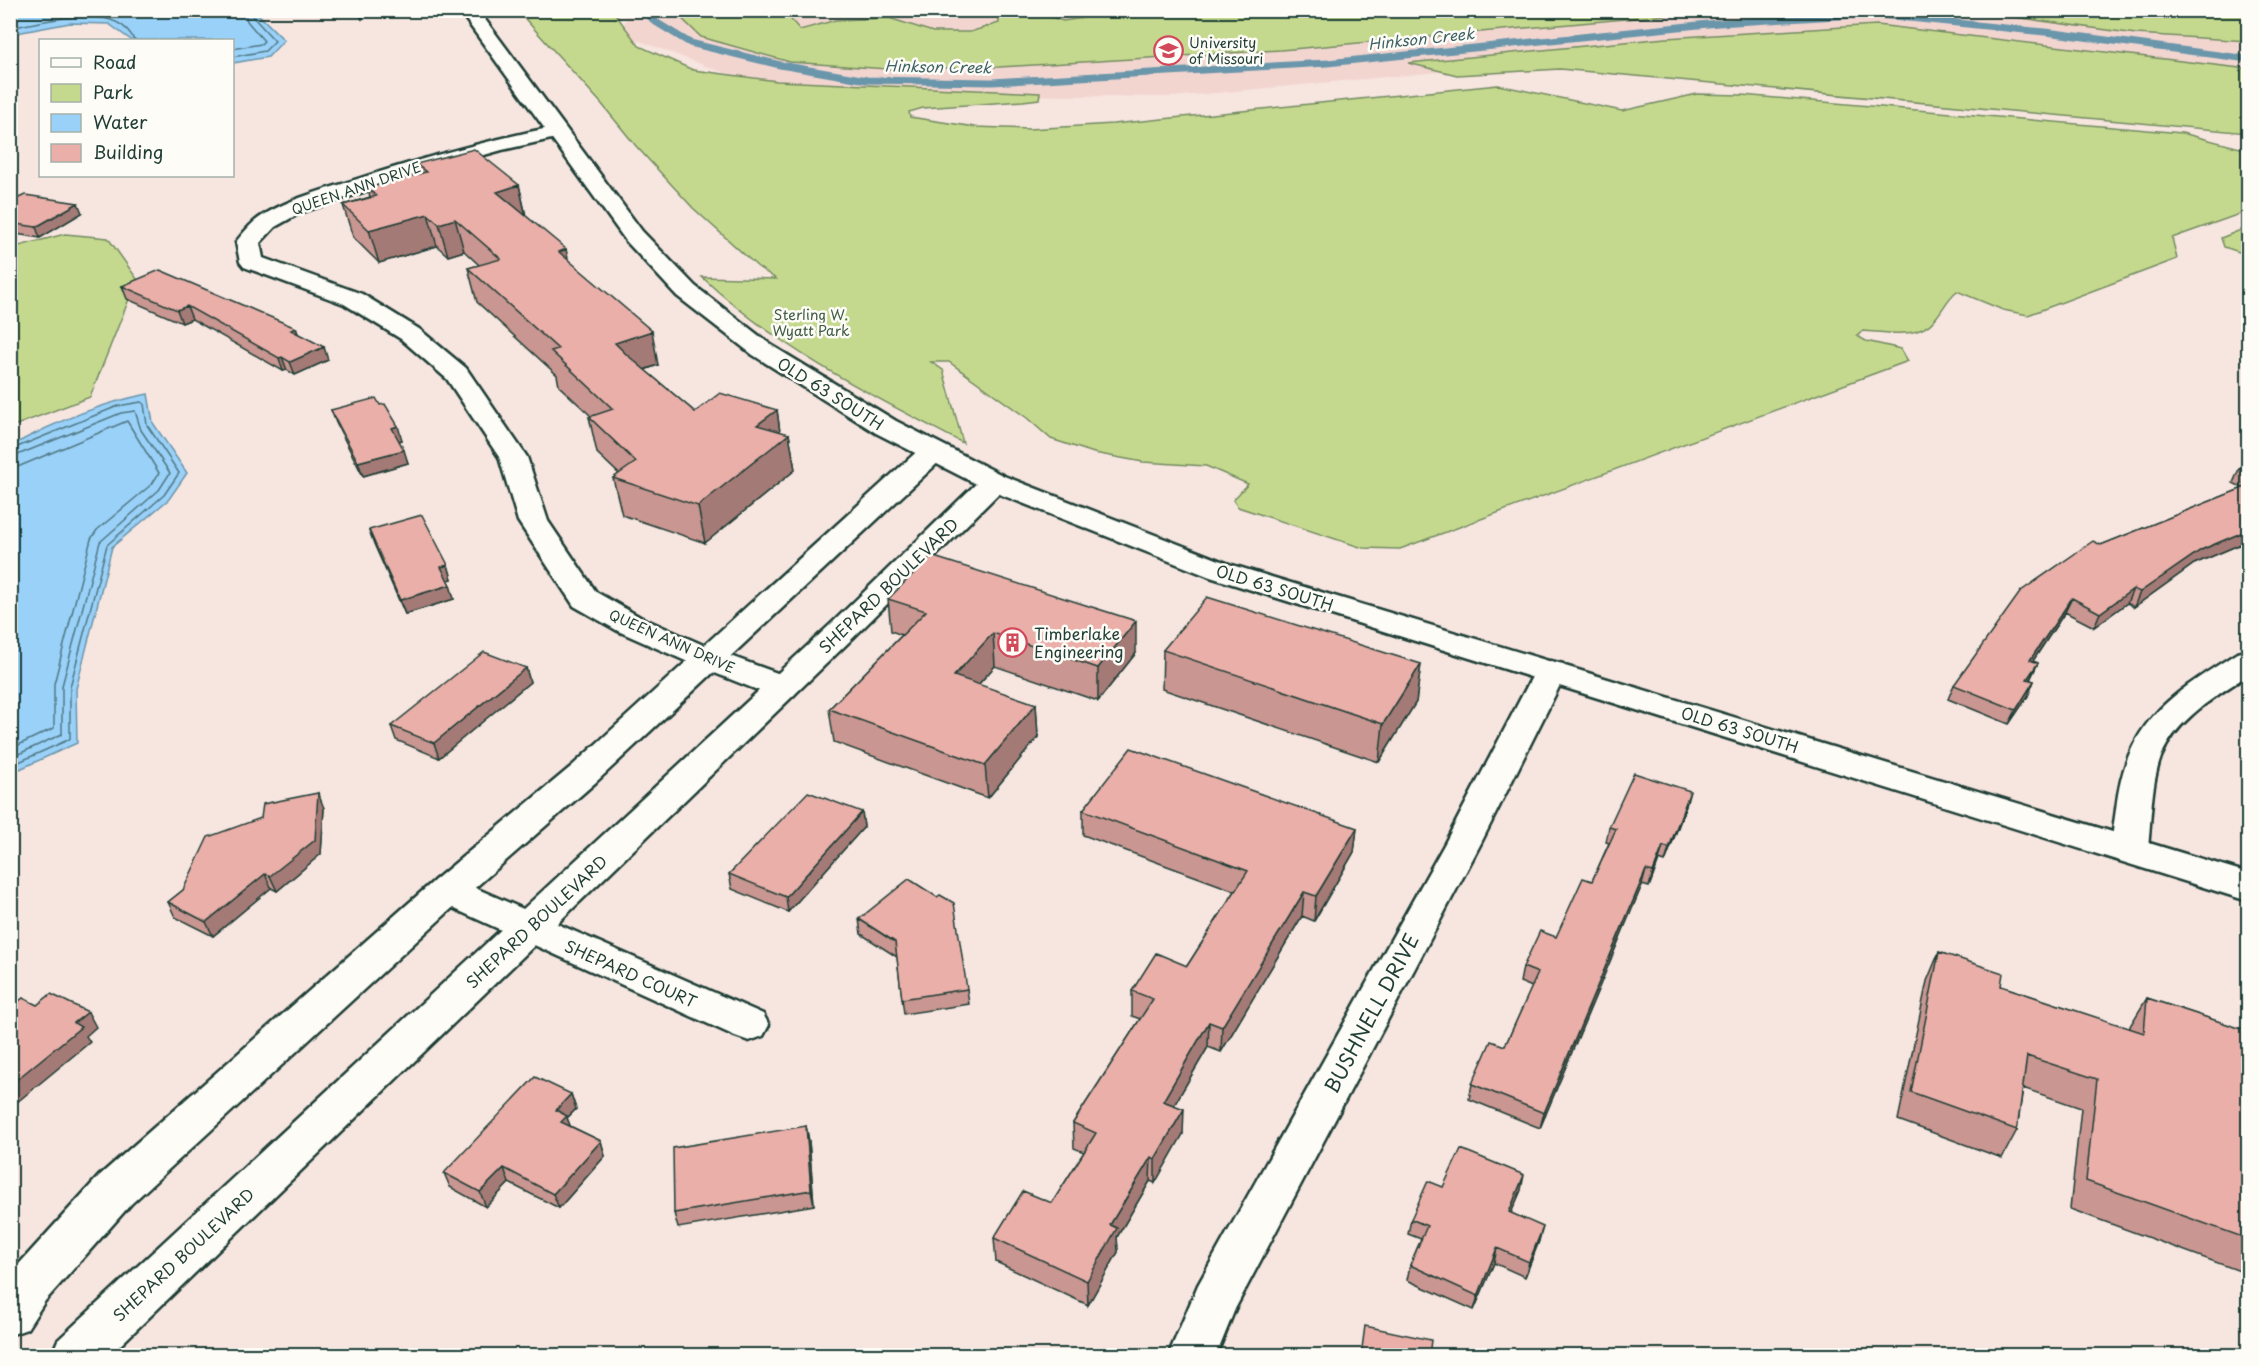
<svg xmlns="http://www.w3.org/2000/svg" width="2259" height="1366" viewBox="0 0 2259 1366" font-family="'Playpen Sans',sans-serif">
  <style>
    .built { fill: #f3d5d0 }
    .green { fill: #c5d98e; stroke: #728b61; stroke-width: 1.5 }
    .water { fill: #9ad1f9; stroke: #6996aa; stroke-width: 1.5 }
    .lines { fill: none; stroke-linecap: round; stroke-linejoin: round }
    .shore { stroke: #507883; stroke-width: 1.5 }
    .stream { stroke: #6996aa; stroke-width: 7 }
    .minor-casing { stroke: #1f3d34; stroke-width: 5 }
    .tertiary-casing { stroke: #1f3d34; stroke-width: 5 }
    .secondary-casing { stroke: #1f3d34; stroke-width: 5 }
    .minor { fill: #fdfcf7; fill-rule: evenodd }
    .tertiary { fill: #fdfcf7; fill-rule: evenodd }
    .secondary { fill: #fdfcf7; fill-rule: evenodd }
    .wall { fill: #c99691; stroke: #1f3d34; stroke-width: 1.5 }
    .shaded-wall { fill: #a47a76; stroke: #1f3d34; stroke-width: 1.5 }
    .building { fill: #eaafa9; stroke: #1f3d34; stroke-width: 1.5 }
    .labels { text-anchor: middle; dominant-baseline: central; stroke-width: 5; stroke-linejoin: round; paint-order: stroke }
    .far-poi-label { font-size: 14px; fill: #1f3d34; stroke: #fdfcf7; text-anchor: start }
    .far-street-label { font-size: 14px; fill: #1f3d34; stroke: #fdfcf7 }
    .far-park-label { font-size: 14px; fill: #405c46; stroke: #fdfcf7 }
    .far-water-label { font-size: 15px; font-style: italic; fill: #3e6265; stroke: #fdfcf7 }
    .street-label { font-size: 16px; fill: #1f3d34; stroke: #fdfcf7 }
    .poi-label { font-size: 16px; fill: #1f3d34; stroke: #fdfcf7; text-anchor: start }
    .near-street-label { font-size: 20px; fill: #1f3d34; stroke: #fdfcf7 }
  </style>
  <rect width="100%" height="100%" fill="#f7e5e0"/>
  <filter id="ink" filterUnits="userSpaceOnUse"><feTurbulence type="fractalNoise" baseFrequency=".0167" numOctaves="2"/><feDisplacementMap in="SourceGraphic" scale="12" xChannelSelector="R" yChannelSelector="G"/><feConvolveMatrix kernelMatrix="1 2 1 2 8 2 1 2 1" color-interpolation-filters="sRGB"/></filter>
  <g filter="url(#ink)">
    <path class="built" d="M 629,10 L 2248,10 L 2248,74 L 1886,30 L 1173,97 L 778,93 L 621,34 Z"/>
    <path class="green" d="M 994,10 L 1032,11 L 1063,21 L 1136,10 L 1714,11 L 1281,50 L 999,67 L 887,69 L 790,62 L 701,37 L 674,11 L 775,11 L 787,15 L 800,30 L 836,20 L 889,18 L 933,32 L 970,32 L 999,23 L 998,13 Z
      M 518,11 L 613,11 L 639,46 L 693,70 L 777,81 L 1040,93 L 1039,99 L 1023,101 L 923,108 L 909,112 L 910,117 L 975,127 L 1029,129 L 1113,124 L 1498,85 L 1622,111 L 1697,94 L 1742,95 L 2182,133 L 2248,150 L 2248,211 L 2172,238 L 2177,259 L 2028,315 L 2003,310 L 1957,291 C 1947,299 1943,310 1934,320 C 1918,340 1886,332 1863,331 L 1857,336 L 1866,341 L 1901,349 L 1908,361 L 1400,549 L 1363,548 L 1238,507 L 1233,500 L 1248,484 L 1206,466 L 1143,462 L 1094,453 L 1051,439 L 1027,418 L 949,362 L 931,362 L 943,370 L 963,443 C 871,395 778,349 702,277 L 776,279 L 758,267 L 693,208 L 636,146 L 601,103 Z
      M 1970,11 L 2248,11 L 2248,41 L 2136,34 Z
      M 1877,25 L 2248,69 L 2248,133 L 1560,69 L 1457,75 L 1408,63 L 1666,38 Z
      M 2248,227 L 2248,255 L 2224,247 L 2221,238 Z
      M 65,234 L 108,238 L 137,279 L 90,397 L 11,427 L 11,248 Z"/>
    <path class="water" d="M 258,11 L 257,13 L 284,40 L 268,57 L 233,63 L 232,40 L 131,40 L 109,24 L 70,23 L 11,34 L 11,11 Z
      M 148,394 L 153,423 L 187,473 L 169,499 L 112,547 L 76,689 L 77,743 L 11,773 L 11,446 C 53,423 101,403 148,394 Z"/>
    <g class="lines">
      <path class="shore" d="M 10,28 C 42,22 117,0 134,40
        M 232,49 L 261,44 L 264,41 L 247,21 L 244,10
        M 232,57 L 265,51 L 275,41 L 253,17 L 251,10
        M 10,450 L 118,406 L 141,402 L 144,404 L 147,425 L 179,473 L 164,495 L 107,545 L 70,687 L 70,739 L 10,766
        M 10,458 L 121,413 L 135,411 L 141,430 L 170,473 L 159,490 L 100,542 L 62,686 L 62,734 L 10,758
        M 10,467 L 20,466 L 127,421 L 159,473 L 152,484 L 97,530 L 91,539 L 54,684 L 54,728 L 10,749"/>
      <path class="stream" d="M 645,10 L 654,21 L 690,43 L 780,65 L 867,80 L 992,82 L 1327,63 L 1718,23 L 1871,14 L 2054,33 L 2248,59"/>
      <defs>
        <path id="minor" d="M 558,126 L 565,128 L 568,132 L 565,136 L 502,150 L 427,171 L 300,213 L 275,227 L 260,243 L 263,258 L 362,294 L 419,329 L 466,368 L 527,457 L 548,521 L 596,592 L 640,617 L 719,652 L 794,679 L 799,687 L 794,695 L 782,698 L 770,695 L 697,666 L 618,631 L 574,606 L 518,521 L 499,457 L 447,379 L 401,339 L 344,304 L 244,267 L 240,262 L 236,242 C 243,233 252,222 262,216 C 289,199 321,191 351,181 C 419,159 487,140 558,126 Z
          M 2248,650 L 2248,675 C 2216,696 2176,719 2161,757 C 2151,785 2151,819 2148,849 L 2143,858 L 2130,862 L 2117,858 C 2109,844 2114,826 2116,809 C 2126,722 2168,697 2237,653 Z
          M 1551,661 L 1563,664 L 1567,671 L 1481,843 L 1235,1309 L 1216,1356 L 1168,1356 L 1198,1285 L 1445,843 L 1535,671 L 1539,664 Z
          M 448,876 L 763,1014 L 769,1025 L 763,1036 L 749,1041 L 735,1036 L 435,900 L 429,890 L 435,880 Z"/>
        <path id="tertiary" d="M 933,444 L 943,446 L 947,452 L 943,458 L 596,782 L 461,900 L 131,1204 L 45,1301 L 27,1329 L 10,1335 L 10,1274 L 99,1176 L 435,880 L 572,766 L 923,446 Z
          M 994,473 L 1004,476 L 1008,482 L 1004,488 L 854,637 L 109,1356 L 51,1356 L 58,1340 L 832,623 L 984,476 Z"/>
        <path id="secondary" d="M 459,10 L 478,10 L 642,231 L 695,286 L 771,345 L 896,421 L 1004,476 L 1232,565 L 2248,873 L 2248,901 L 1210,577 L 984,488 L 876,433 L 753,355 L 677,296 L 626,241 Z"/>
      </defs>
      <use href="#minor" class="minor-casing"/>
      <use href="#tertiary" class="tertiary-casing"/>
      <use href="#secondary" class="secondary-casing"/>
      <use href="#minor" class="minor"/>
      <use href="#tertiary" class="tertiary"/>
      <use href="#secondary" class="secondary"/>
    </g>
    <path class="wall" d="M 355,10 L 368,10 L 362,19 Z
      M 416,164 L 519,185 L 526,216 L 568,260 L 658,365 L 645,370 L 695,412 L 777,410 L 780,432 L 789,434 L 795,470 L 705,543 L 622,515 L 613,478 L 619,474 L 597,453 L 589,417 L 591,416 L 559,386 L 557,375 L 477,302 L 468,268 L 479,265 L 464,251 L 448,256 L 437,246 L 379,263 L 353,237 L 343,205 L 370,197 L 368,188 L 419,174 Z
      M 10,202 L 82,213 L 40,238 L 10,233 Z
      M 122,286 L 296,328 L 298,334 L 328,360 L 295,375 L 287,370 L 283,371 L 192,319 L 182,323 L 127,299 Z
      M 380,405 L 402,440 L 399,441 L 408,463 L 363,476 L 336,423 L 331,410 Z
      M 2248,463 L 2248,541 L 2194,564 L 2134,607 L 2127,603 L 2094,627 L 2065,612 L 2033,661 L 2038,663 L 2030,680 L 2034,681 L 2028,696 L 2009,724 L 1948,699 L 1954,685 L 2101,545 L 2243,488 L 2233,483 L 2239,469 Z
      M 369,530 L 448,565 L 452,579 L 448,580 L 454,599 L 405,614 L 374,544 Z
      M 888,599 L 1136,653 L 1098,701 L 995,666 L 978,685 L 1036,704 L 1038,737 L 988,798 L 834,742 L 829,709 L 902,635 L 891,631 Z
      M 1163,650 L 1421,664 L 1416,702 L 1379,762 L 1162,689 Z
      M 526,668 L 530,682 L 439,758 L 396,740 L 391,726 Z
      M 1686,806 L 1665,862 L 1659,860 L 1649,887 L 1642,885 L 1540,1128 L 1469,1099 L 1472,1084 L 1505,1046 L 1532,987 L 1520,982 L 1523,967 L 1556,937 L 1592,881 L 1609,843 L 1606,842 L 1609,827 Z
      M 324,808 L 321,854 L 277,891 L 271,888 L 213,936 L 175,917 L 168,902 L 183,890 Z
      M 1083,810 L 1357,828 L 1354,852 L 1314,921 L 1302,916 L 1221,1052 L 1208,1047 L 1174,1105 L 1183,1134 L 1155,1183 L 1150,1181 L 1117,1237 L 1118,1252 L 1088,1305 L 996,1262 L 994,1238 L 1052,1203 L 1084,1152 L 1074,1148 L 1073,1123 L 1140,1019 L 1132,1016 L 1132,991 L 1187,966 L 1235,891 L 1083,835 Z
      M 862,812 L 864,827 L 788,912 L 732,889 L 729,874 Z
      M 859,919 L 967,989 L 969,1004 L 904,1014 L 897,957 L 861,934 Z
      M 1939,952 L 2001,986 L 2130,1029 L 2130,1026 L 2147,998 L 2248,1031 L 2248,1274 L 2070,1209 L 2081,1108 L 2023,1088 L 2017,1130 L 2002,1158 L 1898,1120 L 1927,981 Z
      M 571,1094 L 576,1109 L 567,1118 L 570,1126 L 601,1141 L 605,1156 L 559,1208 L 509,1183 L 486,1207 L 450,1187 L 444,1173 Z
      M 806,1126 L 809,1141 L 814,1205 L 678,1228 L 674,1213 Z
      M 1443,1187 L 1521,1190 L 1511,1213 L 1539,1241 L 1525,1277 L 1494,1263 L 1474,1310 L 1407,1280 L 1410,1265 L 1421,1239 L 1408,1234 L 1411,1219 Z"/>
    <path class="shaded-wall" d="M 359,10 L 368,10 L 362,19 Z
      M 519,185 L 526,217 L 497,192 Z
      M 78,203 L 82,213 L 40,238 L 36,227 Z
      M 428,214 L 437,246 L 379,263 L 369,230 Z
      M 455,219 L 464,251 L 448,256 L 439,224 Z
      M 566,249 L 573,282 L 559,252 Z
      M 187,306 L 192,319 L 182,323 L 177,310 Z
      M 296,328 L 301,341 L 291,330 Z
      M 652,331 L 658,365 L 623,377 L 615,343 Z
      M 324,347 L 328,360 L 295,375 L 290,362 Z
      M 282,357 L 287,370 L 283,371 L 279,358 Z
      M 777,410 L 781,441 L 789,434 L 795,470 L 705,543 L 698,506 L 757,425 Z
      M 398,426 L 402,440 L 396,442 L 392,428 Z
      M 404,450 L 408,463 L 363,476 L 358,462 Z
      M 2248,530 L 2248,541 L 2194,564 L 2134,607 L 2140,592 L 2201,550 Z
      M 448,565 L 452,579 L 446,581 L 441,567 Z
      M 450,585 L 454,599 L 405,614 L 400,600 Z
      M 2133,589 L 2127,603 L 2094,627 L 2100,613 Z
      M 2072,598 L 2065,612 L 2024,674 L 2030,660 Z
      M 1136,621 L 1136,653 L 1098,701 L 1098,668 Z
      M 993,633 L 995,666 L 956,709 L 954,676 Z
      M 2038,663 L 2031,677 L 2021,693 L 2027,679 Z
      M 1421,664 L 1416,702 L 1379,762 L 1383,724 Z
      M 526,668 L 530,682 L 439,758 L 434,743 Z
      M 2034,681 L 2028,696 L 2009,724 L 2016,710 Z
      M 1036,704 L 1038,737 L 988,798 L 985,765 Z
      M 1690,791 L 1686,806 L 1665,862 L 1669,848 Z
      M 318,793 L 324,808 L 321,854 L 277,891 L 270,876 Z
      M 862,812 L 864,827 L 788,912 L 786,897 Z
      M 1357,828 L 1354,852 L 1314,921 L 1316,896 Z
      M 1663,846 L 1659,860 L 1649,887 L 1653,872 Z
      M 1646,870 L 1642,885 L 1540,1128 L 1544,1113 Z
      M 265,874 L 271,888 L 213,936 L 206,922 Z
      M 1304,892 L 1302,916 L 1221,1052 L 1222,1027 Z
      M 88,1012 L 96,1027 L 86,1036 L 90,1042 L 10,1108 L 10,1085 L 74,1023 Z
      M 1209,1022 L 1208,1047 L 1162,1126 L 1163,1101 Z
      M 571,1094 L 576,1109 L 567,1118 L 572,1130 L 566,1136 L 556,1110 Z
      M 1184,1109 L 1183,1134 L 1155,1183 L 1155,1159 Z
      M 806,1126 L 809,1141 L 814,1205 L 811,1190 Z
      M 601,1141 L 605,1156 L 559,1208 L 553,1194 Z
      M 1151,1157 L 1150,1181 L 1117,1237 L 1118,1252 L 1088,1305 L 1087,1281 L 1110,1225 Z
      M 504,1168 L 509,1183 L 486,1207 L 480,1192 Z
      M 1524,1175 L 1521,1190 L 1505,1227 L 1509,1212 Z
      M 1543,1227 L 1539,1241 L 1525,1277 L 1529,1262 Z
      M 1497,1248 L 1494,1263 L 1474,1310 L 1478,1296 Z"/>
    <path class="building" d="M 474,149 L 519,185 L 497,192 L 566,249 L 559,252 L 652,331 L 615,343 L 626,354 L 695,412 L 720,393 L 777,410 L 757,425 L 789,434 L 698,506 L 613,478 L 636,462 L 589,417 L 613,409 L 551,351 L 558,349 L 468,268 L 501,259 L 455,219 L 439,224 L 428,214 L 369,230 L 343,205 L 376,196 L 368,188 L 426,172 L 416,164 Z
      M 25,195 L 78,203 L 36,227 L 10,223 L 10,202 Z
      M 160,270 L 296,328 L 291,330 L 324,347 L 290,362 L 282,357 L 279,358 L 187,306 L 177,310 L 122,286 Z
      M 376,398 L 380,405 L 385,404 L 398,426 L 392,428 L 404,450 L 358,462 L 331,410 Z
      M 2248,463 L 2248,473 L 2239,469 Z
      M 2248,486 L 2248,530 L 2201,550 L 2140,592 L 2133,589 L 2100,613 L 2072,598 L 2030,660 L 2038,663 L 2027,679 L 2034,681 L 2016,710 L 1954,685 L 2021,591 L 2093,541 L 2101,545 Z
      M 422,515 L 448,565 L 441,567 L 450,585 L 400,600 L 369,530 Z
      M 931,556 L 1136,621 L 1098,668 L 993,633 L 954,676 L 1036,704 L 985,765 L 829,709 L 926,611 L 888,599 Z
      M 1207,597 L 1421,664 L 1383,724 L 1163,650 Z
      M 484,652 L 526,668 L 434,743 L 391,726 Z
      M 1131,748 L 1357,828 L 1316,896 L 1304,892 L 1222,1027 L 1209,1022 L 1163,1101 L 1184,1109 L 1155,1159 L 1151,1157 L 1110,1225 L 1117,1228 L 1087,1281 L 994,1238 L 1023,1191 L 1052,1203 L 1096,1133 L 1073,1123 L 1153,999 L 1132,991 L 1156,953 L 1187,966 L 1248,871 L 1083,810 Z
      M 1634,773 L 1690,791 L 1669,848 L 1663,846 L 1653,872 L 1646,870 L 1544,1113 L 1472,1084 L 1491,1041 L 1505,1046 L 1538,973 L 1523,967 L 1540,931 L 1556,937 L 1583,878 L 1592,881 L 1616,829 L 1609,827 Z
      M 808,792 L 862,812 L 786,897 L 729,874 Z
      M 318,793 L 315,840 L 270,876 L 265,874 L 206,922 L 168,902 L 183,890 L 208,837 L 261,818 L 263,804 Z
      M 909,879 L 937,897 L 940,895 L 954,903 L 967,989 L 902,999 L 895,942 L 859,919 Z
      M 1939,952 L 2003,973 L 2001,986 L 2144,1033 L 2147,998 L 2248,1031 L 2248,1239 L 2086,1181 L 2097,1079 L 2027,1056 L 2017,1130 L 1911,1092 Z
      M 51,994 L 88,1012 L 74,1023 L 81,1027 L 10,1085 L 10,1008 L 23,998 L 37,1005 Z
      M 535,1077 L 571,1094 L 556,1110 L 567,1116 L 561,1122 L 601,1141 L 553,1194 L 504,1168 L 480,1192 L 444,1173 Z
      M 806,1126 L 811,1190 L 674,1213 L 673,1148 Z
      M 1461,1149 L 1524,1175 L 1509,1212 L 1543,1227 L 1529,1262 L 1497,1248 L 1478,1296 L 1410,1265 L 1427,1226 L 1411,1219 L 1428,1181 L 1443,1187 Z
      M 1365,1326 L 1431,1340 L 1429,1356 L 1361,1356 Z"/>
  </g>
  <defs>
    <symbol id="university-ring" viewBox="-11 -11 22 22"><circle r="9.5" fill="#fdfcf7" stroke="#d1495b" stroke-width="1.5"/><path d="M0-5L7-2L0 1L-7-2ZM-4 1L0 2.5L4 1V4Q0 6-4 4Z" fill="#d1495b"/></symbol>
    <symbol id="building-ring" viewBox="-11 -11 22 22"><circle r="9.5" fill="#fdfcf7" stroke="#d1495b" stroke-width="1.5"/><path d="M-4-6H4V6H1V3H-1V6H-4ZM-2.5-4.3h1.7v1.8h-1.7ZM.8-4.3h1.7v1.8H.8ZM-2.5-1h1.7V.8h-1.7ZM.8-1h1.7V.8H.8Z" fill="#d1495b"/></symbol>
  </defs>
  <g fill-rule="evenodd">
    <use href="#university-ring" x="1152" y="34" width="33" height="33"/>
    <use href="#building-ring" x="996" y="626" width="33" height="33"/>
  </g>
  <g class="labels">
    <g class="far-poi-label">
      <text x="1189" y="42">University<tspan x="1189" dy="16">of Missouri</tspan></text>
    </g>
    <g class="far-street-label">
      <text transform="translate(356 188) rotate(-19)">QUEEN ANN DRIVE</text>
      <text transform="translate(672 641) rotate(24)">QUEEN ANN DRIVE</text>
    </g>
    <g class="far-park-label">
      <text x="811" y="314">Sterling W.<tspan x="811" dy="16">Wyatt Park</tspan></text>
    </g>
    <g class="far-water-label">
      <text transform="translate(1421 38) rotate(-6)">Hinkson Creek</text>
      <text transform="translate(938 66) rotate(1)">Hinkson Creek</text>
    </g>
    <g class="street-label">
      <text transform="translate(831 393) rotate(32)">OLD 63 SOUTH</text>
      <text transform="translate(888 585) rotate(-44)">SHEPARD BOULEVARD</text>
      <text transform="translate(1275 587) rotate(17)">OLD 63 SOUTH</text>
      <text transform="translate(1740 729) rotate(17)">OLD 63 SOUTH</text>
      <text transform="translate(536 921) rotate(-43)">SHEPARD BOULEVARD</text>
      <text transform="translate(631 973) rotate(24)">SHEPARD COURT</text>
      <text transform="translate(183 1254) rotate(-43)">SHEPARD BOULEVARD</text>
    </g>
    <g class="poi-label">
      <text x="1034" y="633">Timberlake<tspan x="1034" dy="18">Engineering</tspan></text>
    </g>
    <g class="near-street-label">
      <text transform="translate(1371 1013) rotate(-62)">BUSHNELL DRIVE</text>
    </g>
  </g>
  <rect width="2259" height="1366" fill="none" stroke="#fdfcf7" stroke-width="36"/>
  <rect x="18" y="18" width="2223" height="1330" fill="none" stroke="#1f3d34" stroke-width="2" filter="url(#ink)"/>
  <rect x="39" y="39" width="195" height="138" fill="#fdfcf7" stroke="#a4b0a9" stroke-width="1.5"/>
  <rect x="51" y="58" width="30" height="9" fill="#fdfcf7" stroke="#a4b0a9" stroke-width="1.5"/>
  <text x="93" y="69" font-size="18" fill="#1f3d34">Road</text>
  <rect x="51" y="84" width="30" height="18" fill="#c5d98e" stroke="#a4b0a9" stroke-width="1.5"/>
  <text x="93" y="99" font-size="18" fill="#1f3d34">Park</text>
  <rect x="51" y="114" width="30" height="18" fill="#9ad1f9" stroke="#a4b0a9" stroke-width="1.5"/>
  <text x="93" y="129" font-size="18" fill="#1f3d34">Water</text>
  <rect x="51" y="144" width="30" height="18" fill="#eaafa9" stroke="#a4b0a9" stroke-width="1.5"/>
  <text x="93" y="159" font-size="18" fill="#1f3d34">Building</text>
</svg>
